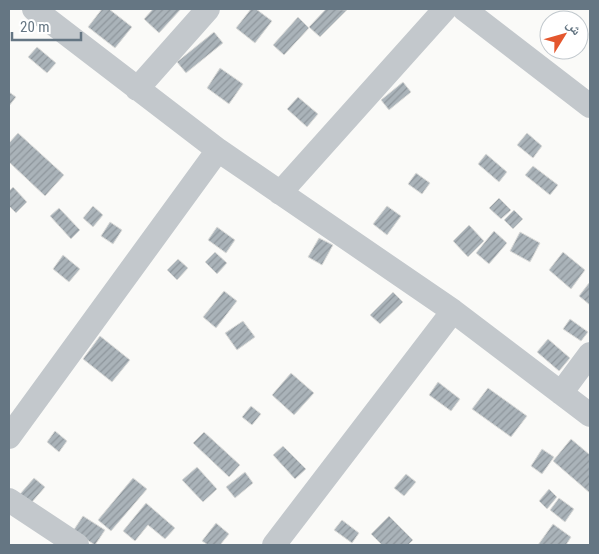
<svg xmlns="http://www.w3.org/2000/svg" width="599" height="554" viewBox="0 0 599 554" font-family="'Roboto Condensed','Noto Naskh Arabic',sans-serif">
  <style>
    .building { fill: url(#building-hatch); stroke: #dcdcda }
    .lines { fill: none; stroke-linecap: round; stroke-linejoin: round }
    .minor { stroke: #c3c8cc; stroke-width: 24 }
  </style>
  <defs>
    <pattern id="building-hatch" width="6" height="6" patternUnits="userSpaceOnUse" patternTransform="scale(1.25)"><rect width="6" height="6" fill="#aab3b9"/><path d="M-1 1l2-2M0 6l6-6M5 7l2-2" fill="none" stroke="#8e969c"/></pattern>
  </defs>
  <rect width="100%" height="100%" fill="#fafaf8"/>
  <path class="building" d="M 102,9 L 109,9 L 132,27 L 115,48 L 88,27 Z
    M 153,9 L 181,9 L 159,33 L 144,19 Z
    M 251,9 L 256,9 L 272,21 L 255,43 L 236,28 Z
    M 326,9 L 347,10 L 320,37 L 309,27 Z
    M 298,17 L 309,28 L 284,55 L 273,45 Z
    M 214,32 L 223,43 L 186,73 L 177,62 Z
    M 37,47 L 56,63 L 47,73 L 28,57 Z
    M 220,68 L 243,84 L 229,104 L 207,88 Z
    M 403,82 L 411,92 L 389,110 L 381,100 Z
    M 9,92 L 16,97 L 9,106 Z
    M 298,97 L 318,114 L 307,127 L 287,109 Z
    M 18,133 L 64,175 L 45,196 L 9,162 L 9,143 Z
    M 527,133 L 542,146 L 533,158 L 517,145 Z
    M 486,154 L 507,172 L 499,182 L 478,164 Z
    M 533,166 L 558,185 L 550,195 L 525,175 Z
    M 416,173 L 430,183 L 422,194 L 408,184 Z
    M 13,187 L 27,202 L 16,213 L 9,206 L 9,191 Z
    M 499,198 L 511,210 L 501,219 L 489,208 Z
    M 93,206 L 103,215 L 93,227 L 83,218 Z
    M 387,206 L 401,216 L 387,235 L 373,224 Z
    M 59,208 L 80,230 L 71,239 L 50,216 Z
    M 514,210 L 523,219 L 513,229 L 504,220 Z
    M 110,222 L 122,230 L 113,244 L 101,236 Z
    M 469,225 L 484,241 L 468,257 L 453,241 Z
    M 217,227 L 235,240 L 226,253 L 208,240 Z
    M 494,231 L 507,243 L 489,264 L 476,253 Z
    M 520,232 L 540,243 L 530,262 L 510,251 Z
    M 319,238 L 333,245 L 322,265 L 308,257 Z
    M 215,252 L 227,263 L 217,274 L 205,262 Z
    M 563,252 L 585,270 L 571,289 L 549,270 Z
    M 63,255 L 80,269 L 69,282 L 53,269 Z
    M 178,259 L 188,268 L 177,280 L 167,270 Z
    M 589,283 L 590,284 L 590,305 L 579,296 Z
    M 224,291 L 237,301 L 216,328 L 203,317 Z
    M 393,292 L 403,302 L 380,324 L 370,315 Z
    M 570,319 L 588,332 L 581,341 L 563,329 Z
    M 243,321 L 255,337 L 237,350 L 225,333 Z
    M 100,336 L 130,360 L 112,382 L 83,359 Z
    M 548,339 L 570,358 L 559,371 L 537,352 Z
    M 291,373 L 314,393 L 294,415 L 272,395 Z
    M 438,382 L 460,399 L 451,411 L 429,395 Z
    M 488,388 L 527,416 L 511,437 L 472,409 Z
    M 251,406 L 261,414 L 252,425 L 242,417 Z
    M 55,431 L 67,441 L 59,452 L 47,442 Z
    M 204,432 L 240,465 L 229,477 L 193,443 Z
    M 571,439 L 590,455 L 590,493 L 553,461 Z
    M 283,446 L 306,469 L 295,479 L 273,455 Z
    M 542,449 L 554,457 L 542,474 L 531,466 Z
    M 197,467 L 217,489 L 203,502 L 182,480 Z
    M 245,472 L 253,483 L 235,498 L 226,487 Z
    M 406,474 L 416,482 L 404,496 L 394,488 Z
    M 34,478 L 45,487 L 31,503 L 20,494 Z
    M 133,478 L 147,489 L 111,531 L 98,520 Z
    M 549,489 L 557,497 L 547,509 L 539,501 Z
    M 559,498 L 574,509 L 565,522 L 550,510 Z
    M 146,503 L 175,528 L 165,539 L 148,525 L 135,541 L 123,531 Z
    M 83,516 L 105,530 L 95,545 L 73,531 Z
    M 389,516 L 413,540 L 408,545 L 382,545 L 371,534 Z
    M 342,520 L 359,533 L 352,543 L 334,530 Z
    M 216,523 L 229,534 L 220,545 L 208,545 L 202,541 Z
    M 553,524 L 571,537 L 566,545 L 538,545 Z"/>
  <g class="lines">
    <path class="minor" d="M 34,9 L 218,150 L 453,311 L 590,415
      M 464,9 L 590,106
      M 137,89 L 208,9
      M 280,193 L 445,9
      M 561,393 L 590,354
      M 9,437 L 218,150
      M 9,500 L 77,545
      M 274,545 L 453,311"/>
  </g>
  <rect width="599" height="554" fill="none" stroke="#657683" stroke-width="20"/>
  <g transform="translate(564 35) rotate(53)"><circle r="24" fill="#ffffff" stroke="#c1c8cd"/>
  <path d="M0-4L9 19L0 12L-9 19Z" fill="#e4572e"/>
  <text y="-8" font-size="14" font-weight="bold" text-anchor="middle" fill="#657683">ش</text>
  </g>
  <path d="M12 32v8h69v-8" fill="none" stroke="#657683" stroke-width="2.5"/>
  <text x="20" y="32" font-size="15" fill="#657683" stroke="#ffffff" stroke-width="4" paint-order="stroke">20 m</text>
</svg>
